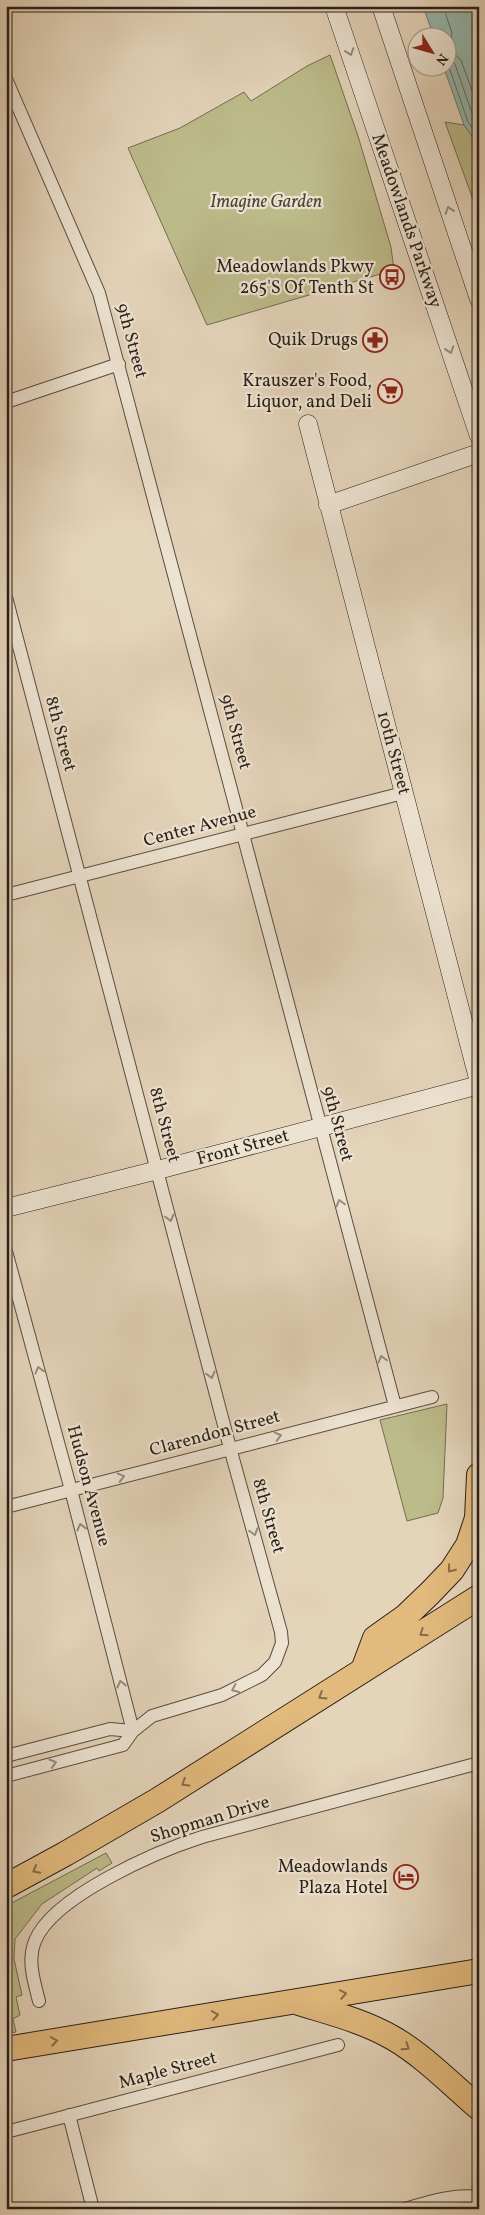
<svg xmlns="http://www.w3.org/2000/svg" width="485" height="2215" viewBox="0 0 485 2215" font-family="Vollkorn,serif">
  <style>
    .green { fill: #bcbb8a; stroke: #736d51 }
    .water { fill: #95b8ad; stroke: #6a7b71 }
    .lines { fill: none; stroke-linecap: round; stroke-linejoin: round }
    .shore { stroke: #606c62; stroke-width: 1 }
    .street-casing { stroke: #584c40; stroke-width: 14 }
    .secondary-casing { stroke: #2a1f18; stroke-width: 19 }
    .highway-casing { stroke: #2a1f18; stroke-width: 26 }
    .street { stroke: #ede3d2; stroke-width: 12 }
    .secondary { stroke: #ede3d2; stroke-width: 18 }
    .highway { stroke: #e2ba7d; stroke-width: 24 }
    .oneway { stroke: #958b7e }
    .oneway2 { stroke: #866c4a }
    .labels { text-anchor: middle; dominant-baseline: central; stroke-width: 4.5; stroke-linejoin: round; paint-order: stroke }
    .park-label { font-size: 18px; font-style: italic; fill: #4e4634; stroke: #ede3d2 }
    .street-label { font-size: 18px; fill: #2a1f18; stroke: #ede3d2 }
    .poi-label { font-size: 18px; fill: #2a1f18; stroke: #ede3d2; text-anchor: end }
  </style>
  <rect width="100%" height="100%" fill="#e4d4ba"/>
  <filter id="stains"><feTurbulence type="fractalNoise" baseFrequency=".004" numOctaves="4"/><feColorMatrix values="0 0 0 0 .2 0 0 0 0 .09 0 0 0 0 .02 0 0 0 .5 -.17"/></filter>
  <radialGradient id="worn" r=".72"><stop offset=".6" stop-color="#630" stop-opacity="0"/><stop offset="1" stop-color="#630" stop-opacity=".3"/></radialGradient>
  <path class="green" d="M 330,55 L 358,136 L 391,247 L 394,270 L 207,325 L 128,148 L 180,128 L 244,92 L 251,101 L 307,66 Z
    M 445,122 L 464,125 L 479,146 L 479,216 Z
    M 447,1404 L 443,1498 L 438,1513 L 407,1521 L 380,1420 Z
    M 106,1853 L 112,1863 L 99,1871 L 97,1868 L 42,1904 L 15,1939 L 14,1959 L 22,1995 L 16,1997 L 20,2015 L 13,2019 L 16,2032 L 6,2034 L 6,1906 Z"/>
  <path class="water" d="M 423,6 L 479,6 L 479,146 L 464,125 L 444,68 L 448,68 L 448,38 L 434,37 Z"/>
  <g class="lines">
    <path class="shore" d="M 443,6 L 452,33 L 449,49 L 461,60 L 479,110
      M 448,57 L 455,64 L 474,119 L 479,126
      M 448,64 L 468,122 L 479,137"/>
    <defs>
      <path id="street" d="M 6,79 L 99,293 L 395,1406
        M 6,402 L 119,364
        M 6,597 L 230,1448 L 281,1632 L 282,1643 L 275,1662 L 262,1675 L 222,1695 L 152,1716 L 133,1731 L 123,1745 L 6,1776
        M 6,895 L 403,793
        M 6,1251 L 71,1490 L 133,1731
        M 6,1507 L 432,1397
        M 6,1756 L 110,1729 L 133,1731
        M 39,2001 C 34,1981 27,1961 35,1941 C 53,1896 158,1851 202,1837 L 479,1763
        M 69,2115 L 93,2209
        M 6,2132 L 338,2045
        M 405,2209 C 429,2202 453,2194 479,2197"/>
      <path id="secondary" d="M 334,6 L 479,436
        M 381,6 L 479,299
        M 308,424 L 479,1082
        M 328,505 L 479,453
        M 6,1208 L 158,1170 L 479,1085"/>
      <path id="highway" d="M 363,1670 L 375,1638 L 406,1616 L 430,1593 L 452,1570 L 468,1545 L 477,1518 L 479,1475
        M 6,1886 L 65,1854 L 158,1800 L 479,1597
        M 299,2003 C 331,2013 364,2021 393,2038 C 424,2056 451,2084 479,2108
        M 6,2049 L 479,1971"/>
    </defs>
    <use href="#street" class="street-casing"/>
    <use href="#secondary" class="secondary-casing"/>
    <use href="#highway" class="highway-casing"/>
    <use href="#street" class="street"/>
    <use href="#secondary" class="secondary"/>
    <use href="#highway" class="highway"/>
  </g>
  <defs><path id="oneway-chevron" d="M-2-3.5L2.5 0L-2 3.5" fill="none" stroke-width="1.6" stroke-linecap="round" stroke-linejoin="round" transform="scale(1.25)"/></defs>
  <g class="oneway">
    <use href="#oneway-chevron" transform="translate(350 52) rotate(71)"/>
    <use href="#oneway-chevron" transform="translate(449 210) rotate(-109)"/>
    <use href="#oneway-chevron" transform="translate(450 350) rotate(71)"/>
    <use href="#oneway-chevron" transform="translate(340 1203) rotate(-105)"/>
    <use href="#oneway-chevron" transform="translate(170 1218) rotate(75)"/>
    <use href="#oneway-chevron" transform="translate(382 1359) rotate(-105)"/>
    <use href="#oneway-chevron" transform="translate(39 1370) rotate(-105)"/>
    <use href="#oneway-chevron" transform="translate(211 1375) rotate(75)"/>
    <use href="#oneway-chevron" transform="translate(278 1436) rotate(-14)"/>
    <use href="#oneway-chevron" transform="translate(121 1477) rotate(-15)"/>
    <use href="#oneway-chevron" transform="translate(81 1527) rotate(-104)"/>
    <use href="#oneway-chevron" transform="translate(254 1532) rotate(74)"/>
    <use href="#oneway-chevron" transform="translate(121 1684) rotate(-104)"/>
    <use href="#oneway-chevron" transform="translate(235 1689) rotate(156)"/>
    <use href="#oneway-chevron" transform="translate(53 1763) rotate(-16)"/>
  </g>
  <g class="oneway2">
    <use href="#oneway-chevron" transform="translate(451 1569) rotate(128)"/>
    <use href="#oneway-chevron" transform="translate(423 1633) rotate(147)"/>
    <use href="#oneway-chevron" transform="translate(322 1696) rotate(148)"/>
    <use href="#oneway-chevron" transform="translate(185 1783) rotate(148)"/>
    <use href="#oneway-chevron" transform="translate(36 1870) rotate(152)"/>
    <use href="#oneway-chevron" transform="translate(343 1994) rotate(-10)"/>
    <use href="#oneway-chevron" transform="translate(215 2015) rotate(-9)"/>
    <use href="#oneway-chevron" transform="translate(54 2041) rotate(-9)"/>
    <use href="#oneway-chevron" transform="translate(406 2047) rotate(34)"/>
  </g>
  <defs>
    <symbol id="bus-ring" viewBox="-11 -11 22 22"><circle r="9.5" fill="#ede3d2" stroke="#8f2418" stroke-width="1.5"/><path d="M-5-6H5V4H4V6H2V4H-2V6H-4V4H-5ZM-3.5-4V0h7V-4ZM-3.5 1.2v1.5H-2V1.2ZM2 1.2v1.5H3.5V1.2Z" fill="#8f2418"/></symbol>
    <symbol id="pharmacy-ring" viewBox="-11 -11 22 22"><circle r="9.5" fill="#ede3d2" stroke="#8f2418" stroke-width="1.5"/><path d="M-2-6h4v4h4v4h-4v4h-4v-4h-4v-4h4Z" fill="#8f2418"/></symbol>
    <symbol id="supermarket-ring" viewBox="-11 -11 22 22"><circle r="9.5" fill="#ede3d2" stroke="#8f2418" stroke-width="1.5"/><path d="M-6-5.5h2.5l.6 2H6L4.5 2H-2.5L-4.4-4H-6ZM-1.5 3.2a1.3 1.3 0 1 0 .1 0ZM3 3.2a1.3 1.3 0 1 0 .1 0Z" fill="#8f2418"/></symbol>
    <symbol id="hotel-ring" viewBox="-11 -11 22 22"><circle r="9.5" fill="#ede3d2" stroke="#8f2418" stroke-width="1.5"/><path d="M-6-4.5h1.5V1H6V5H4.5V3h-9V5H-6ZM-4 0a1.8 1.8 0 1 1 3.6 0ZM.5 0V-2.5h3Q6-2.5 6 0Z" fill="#8f2418"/></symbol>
  </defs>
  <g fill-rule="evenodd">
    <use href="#bus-ring" x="378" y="263" width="28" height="28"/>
    <use href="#pharmacy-ring" x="361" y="326" width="28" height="28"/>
    <use href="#supermarket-ring" x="376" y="377" width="28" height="28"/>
    <use href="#hotel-ring" x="392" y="1863" width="28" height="28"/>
  </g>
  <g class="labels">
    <g class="park-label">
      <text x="266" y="202">Imagine Garden</text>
    </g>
    <g class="street-label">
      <text transform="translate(406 221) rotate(71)">Meadowlands Parkway</text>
      <text transform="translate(131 341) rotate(75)">9th Street</text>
      <text transform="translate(235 732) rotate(75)">9th Street</text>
      <text transform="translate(60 734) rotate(75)">8th Street</text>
      <text transform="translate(393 753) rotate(75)">10th Street</text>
      <text transform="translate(200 827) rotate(-15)">Center Avenue</text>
      <text transform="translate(337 1124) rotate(75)">9th Street</text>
      <text transform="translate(164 1125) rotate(75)">8th Street</text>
      <text transform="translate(243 1148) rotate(-15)">Front Street</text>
      <text transform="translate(215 1434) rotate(-15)">Clarendon Street</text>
      <text transform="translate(88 1486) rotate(75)">Hudson Avenue</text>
      <text transform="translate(268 1516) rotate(74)">8th Street</text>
      <text transform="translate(210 1820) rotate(-17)">Shopman Drive</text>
      <text transform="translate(168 2071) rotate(-15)">Maple Street</text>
    </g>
    <g class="poi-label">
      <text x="374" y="267">Meadowlands Pkwy<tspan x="374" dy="21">265'S Of Tenth St</tspan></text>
      <text x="358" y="340">Quik Drugs</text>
      <text x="372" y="381">Krauszer's Food,<tspan x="372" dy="21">Liquor, and Deli</tspan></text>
      <text x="388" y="1867">Meadowlands<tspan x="388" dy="21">Plaza Hotel</tspan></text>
    </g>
  </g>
  <rect width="485" height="2215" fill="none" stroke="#e4d4ba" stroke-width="25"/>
  <rect x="8" y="8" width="470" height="2200" fill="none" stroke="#2a1f18" stroke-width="2.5"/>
  <rect x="12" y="12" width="460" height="2190" fill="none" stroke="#2a1f18"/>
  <g transform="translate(432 52) rotate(127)"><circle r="24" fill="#ede3d2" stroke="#9f9588"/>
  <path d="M0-4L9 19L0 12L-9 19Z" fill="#8f2418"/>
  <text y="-8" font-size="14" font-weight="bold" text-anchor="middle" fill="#2a1f18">N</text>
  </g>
  <rect width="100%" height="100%" filter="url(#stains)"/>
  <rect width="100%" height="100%" fill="url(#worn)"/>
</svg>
